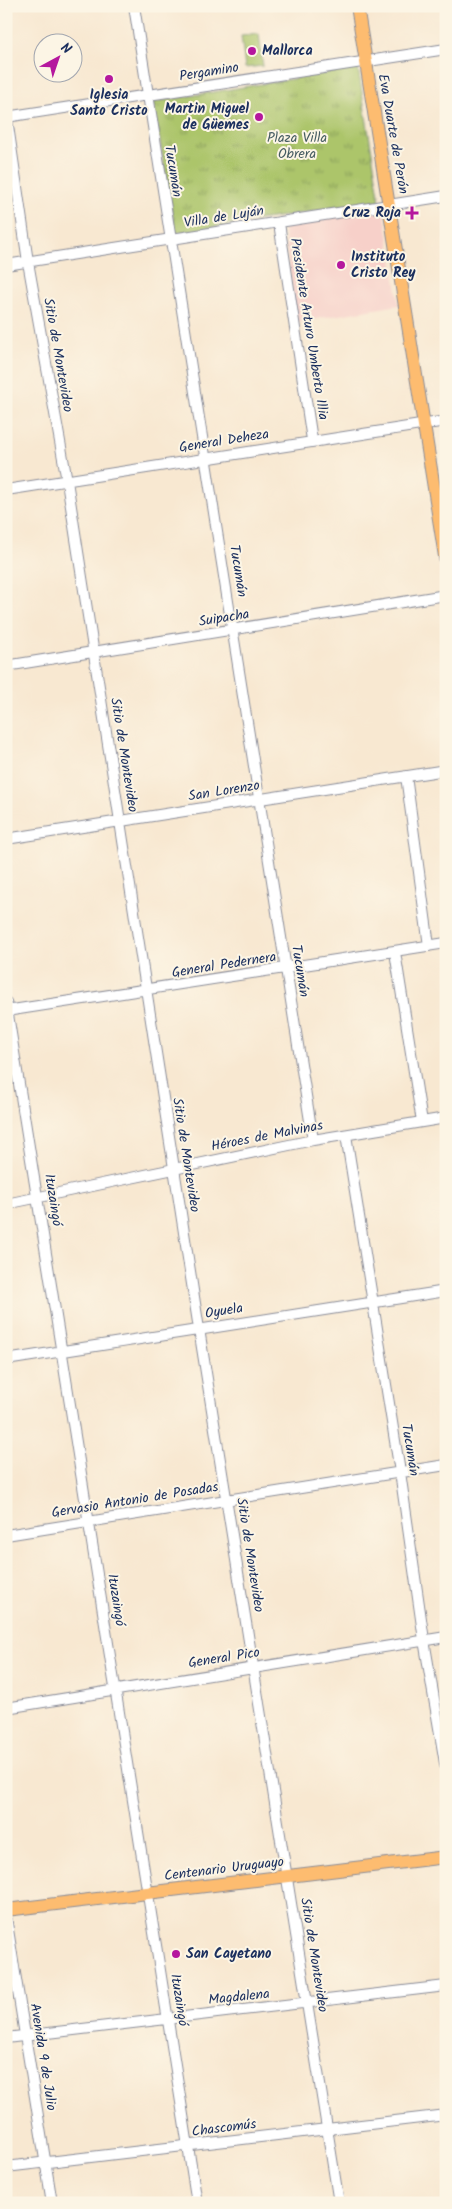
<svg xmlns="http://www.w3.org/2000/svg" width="452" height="2209" viewBox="0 0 452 2209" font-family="Kalam,sans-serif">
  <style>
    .built { fill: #f7d0c9 }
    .park { fill: url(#park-tufts); stroke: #647a64 }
    .pitch { fill: #acc56b; stroke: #647a64 }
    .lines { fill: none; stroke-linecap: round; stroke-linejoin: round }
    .minor-casing { stroke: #8a8c98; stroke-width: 12 }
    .major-casing { stroke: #8a8c98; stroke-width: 14 }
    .minor { stroke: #fff; stroke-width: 10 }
    .major { stroke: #fdbc70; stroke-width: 12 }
    .poi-dot { fill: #b5179e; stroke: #fcf5e5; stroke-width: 2 }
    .labels { text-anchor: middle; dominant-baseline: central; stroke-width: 4; stroke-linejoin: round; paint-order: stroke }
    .poi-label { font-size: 14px; font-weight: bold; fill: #1b2f5e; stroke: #fcf5e5; text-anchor: start }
    .street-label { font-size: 14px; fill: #1b2f5e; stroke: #fcf5e5 }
    .park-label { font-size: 14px; fill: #465c62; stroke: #fcf5e5 }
  </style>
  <defs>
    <pattern id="park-tufts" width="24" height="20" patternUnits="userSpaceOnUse" patternTransform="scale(1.25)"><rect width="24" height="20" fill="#acc56b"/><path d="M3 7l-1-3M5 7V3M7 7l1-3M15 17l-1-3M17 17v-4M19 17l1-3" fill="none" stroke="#8ba05b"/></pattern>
  </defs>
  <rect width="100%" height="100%" fill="#fcf5e5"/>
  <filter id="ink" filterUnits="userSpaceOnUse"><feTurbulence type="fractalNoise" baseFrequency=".02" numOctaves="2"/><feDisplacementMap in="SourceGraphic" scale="10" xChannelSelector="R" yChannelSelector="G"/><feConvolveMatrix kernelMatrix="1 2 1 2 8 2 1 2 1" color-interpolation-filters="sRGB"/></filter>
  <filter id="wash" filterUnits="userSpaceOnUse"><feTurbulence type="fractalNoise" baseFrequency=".0096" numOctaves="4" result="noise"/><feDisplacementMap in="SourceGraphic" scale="20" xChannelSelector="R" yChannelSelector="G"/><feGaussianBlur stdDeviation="1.12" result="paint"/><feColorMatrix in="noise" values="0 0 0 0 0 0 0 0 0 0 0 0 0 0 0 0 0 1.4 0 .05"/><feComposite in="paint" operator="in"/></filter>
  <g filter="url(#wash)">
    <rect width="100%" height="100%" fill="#f8e8d1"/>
    <path class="built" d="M 384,209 L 399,305 L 297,322 L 283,225 Z"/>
    <path class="park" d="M 358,68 L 380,201 L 176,233 L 153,102 Z"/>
    <path class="pitch" d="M 259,34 L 263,66 L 245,68 L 241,36 Z"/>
  </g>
  <g filter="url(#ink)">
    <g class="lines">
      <defs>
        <path id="minor" d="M 134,6 L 313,1140
          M 6,112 L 28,262 L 67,481 L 199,1329 L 339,2203
          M 6,117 L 446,49
          M 279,223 L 312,440
          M 6,265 L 446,196
          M 6,490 L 446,421
          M 6,666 L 446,595
          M 406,776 L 429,946
          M 6,839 L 446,770
          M 395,952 L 422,1122
          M 6,1002 L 197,2203
          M 6,1011 L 446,943
          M 346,1135 L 400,1472 L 424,1640 L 446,1769
          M 6,1204 L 313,1140 L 446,1118
          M 6,1360 L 446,1291
          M 6,1535 L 446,1465
          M 6,1708 L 446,1637
          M 6,1917 L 52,2203
          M 6,2038 L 446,1986
          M 6,2167 L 446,2115"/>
        <path id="major" d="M 357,6 L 446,563
          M 6,1910 L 446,1857"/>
      </defs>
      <use href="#minor" class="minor-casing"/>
      <use href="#major" class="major-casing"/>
      <use href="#minor" class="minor"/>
      <use href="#major" class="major"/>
    </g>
  </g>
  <g class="poi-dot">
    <circle cx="252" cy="51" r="5"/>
    <circle cx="109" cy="79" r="5"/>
    <circle cx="259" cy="117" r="5"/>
    <path d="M409.5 205.5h5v5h5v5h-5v5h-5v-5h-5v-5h5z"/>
    <circle cx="341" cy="265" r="5"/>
    <circle cx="176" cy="1954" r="5"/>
  </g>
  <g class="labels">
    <g class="poi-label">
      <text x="262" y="51">Mallorca</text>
      <text x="109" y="95" text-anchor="middle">Iglesia<tspan x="109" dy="16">Santo Cristo</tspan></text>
      <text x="249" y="109" text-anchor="end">Martin Miguel<tspan x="249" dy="16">de Güemes</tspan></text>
      <text x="401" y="213" text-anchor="end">Cruz Roja</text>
      <text x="351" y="257">Instituto<tspan x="351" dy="16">Cristo Rey</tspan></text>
      <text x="186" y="1954">San Cayetano</text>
    </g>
    <g class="street-label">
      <text transform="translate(209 72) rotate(-9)">Pergamino</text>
      <text transform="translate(393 134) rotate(80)">Eva Duarte de Perón</text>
      <text transform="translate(173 171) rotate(81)">Tucumán</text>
      <text transform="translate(224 217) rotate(-9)">Villa de Luján</text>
      <text transform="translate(309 329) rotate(81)">Presidente Arturo Umberto Illia</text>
      <text transform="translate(58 355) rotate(80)">Sitio de Montevideo</text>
      <text transform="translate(224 441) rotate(-9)">General Deheza</text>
      <text transform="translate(238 571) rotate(81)">Tucumán</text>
      <text transform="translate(224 618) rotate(-9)">Suipacha</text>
      <text transform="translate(124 755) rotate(81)">Sitio de Montevideo</text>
      <text transform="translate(224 791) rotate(-9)">San Lorenzo</text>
      <text transform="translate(224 965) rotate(-9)">General Pedernera</text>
      <text transform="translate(300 971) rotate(81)">Tucumán</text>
      <text transform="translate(267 1136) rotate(-11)">Héroes de Malvinas</text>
      <text transform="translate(186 1155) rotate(81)">Sitio de Montevideo</text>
      <text transform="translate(53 1200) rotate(81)">Ituzaingó</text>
      <text transform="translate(224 1311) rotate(-9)">Oyuela</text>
      <text transform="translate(410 1450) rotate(81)">Tucumán</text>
      <text transform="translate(135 1500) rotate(-9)">Gervasio Antonio de Posadas</text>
      <text transform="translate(250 1555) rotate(81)">Sitio de Montevideo</text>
      <text transform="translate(116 1600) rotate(81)">Ituzaingó</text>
      <text transform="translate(224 1658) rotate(-9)">General Pico</text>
      <text transform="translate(224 1869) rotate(-7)">Centenario Uruguayo</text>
      <text transform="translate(314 1955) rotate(81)">Sitio de Montevideo</text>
      <text transform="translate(239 1997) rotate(-6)">Magdalena</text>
      <text transform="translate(179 2000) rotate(81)">Ituzaingó</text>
      <text transform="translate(43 2057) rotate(81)">Avenida 9 de Julio</text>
      <text transform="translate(224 2128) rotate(-7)">Chascomús</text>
    </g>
    <g class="park-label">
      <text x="297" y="138">Plaza Villa<tspan x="297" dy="16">Obrera</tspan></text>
    </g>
  </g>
  <rect width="452" height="2209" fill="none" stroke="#fcf5e5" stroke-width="25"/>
  <g transform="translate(58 58) rotate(40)"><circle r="24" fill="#fcf5e5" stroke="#a2a6af"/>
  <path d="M0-4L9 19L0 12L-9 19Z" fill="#b5179e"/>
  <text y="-8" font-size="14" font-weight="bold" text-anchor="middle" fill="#1b2f5e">N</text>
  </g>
</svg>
